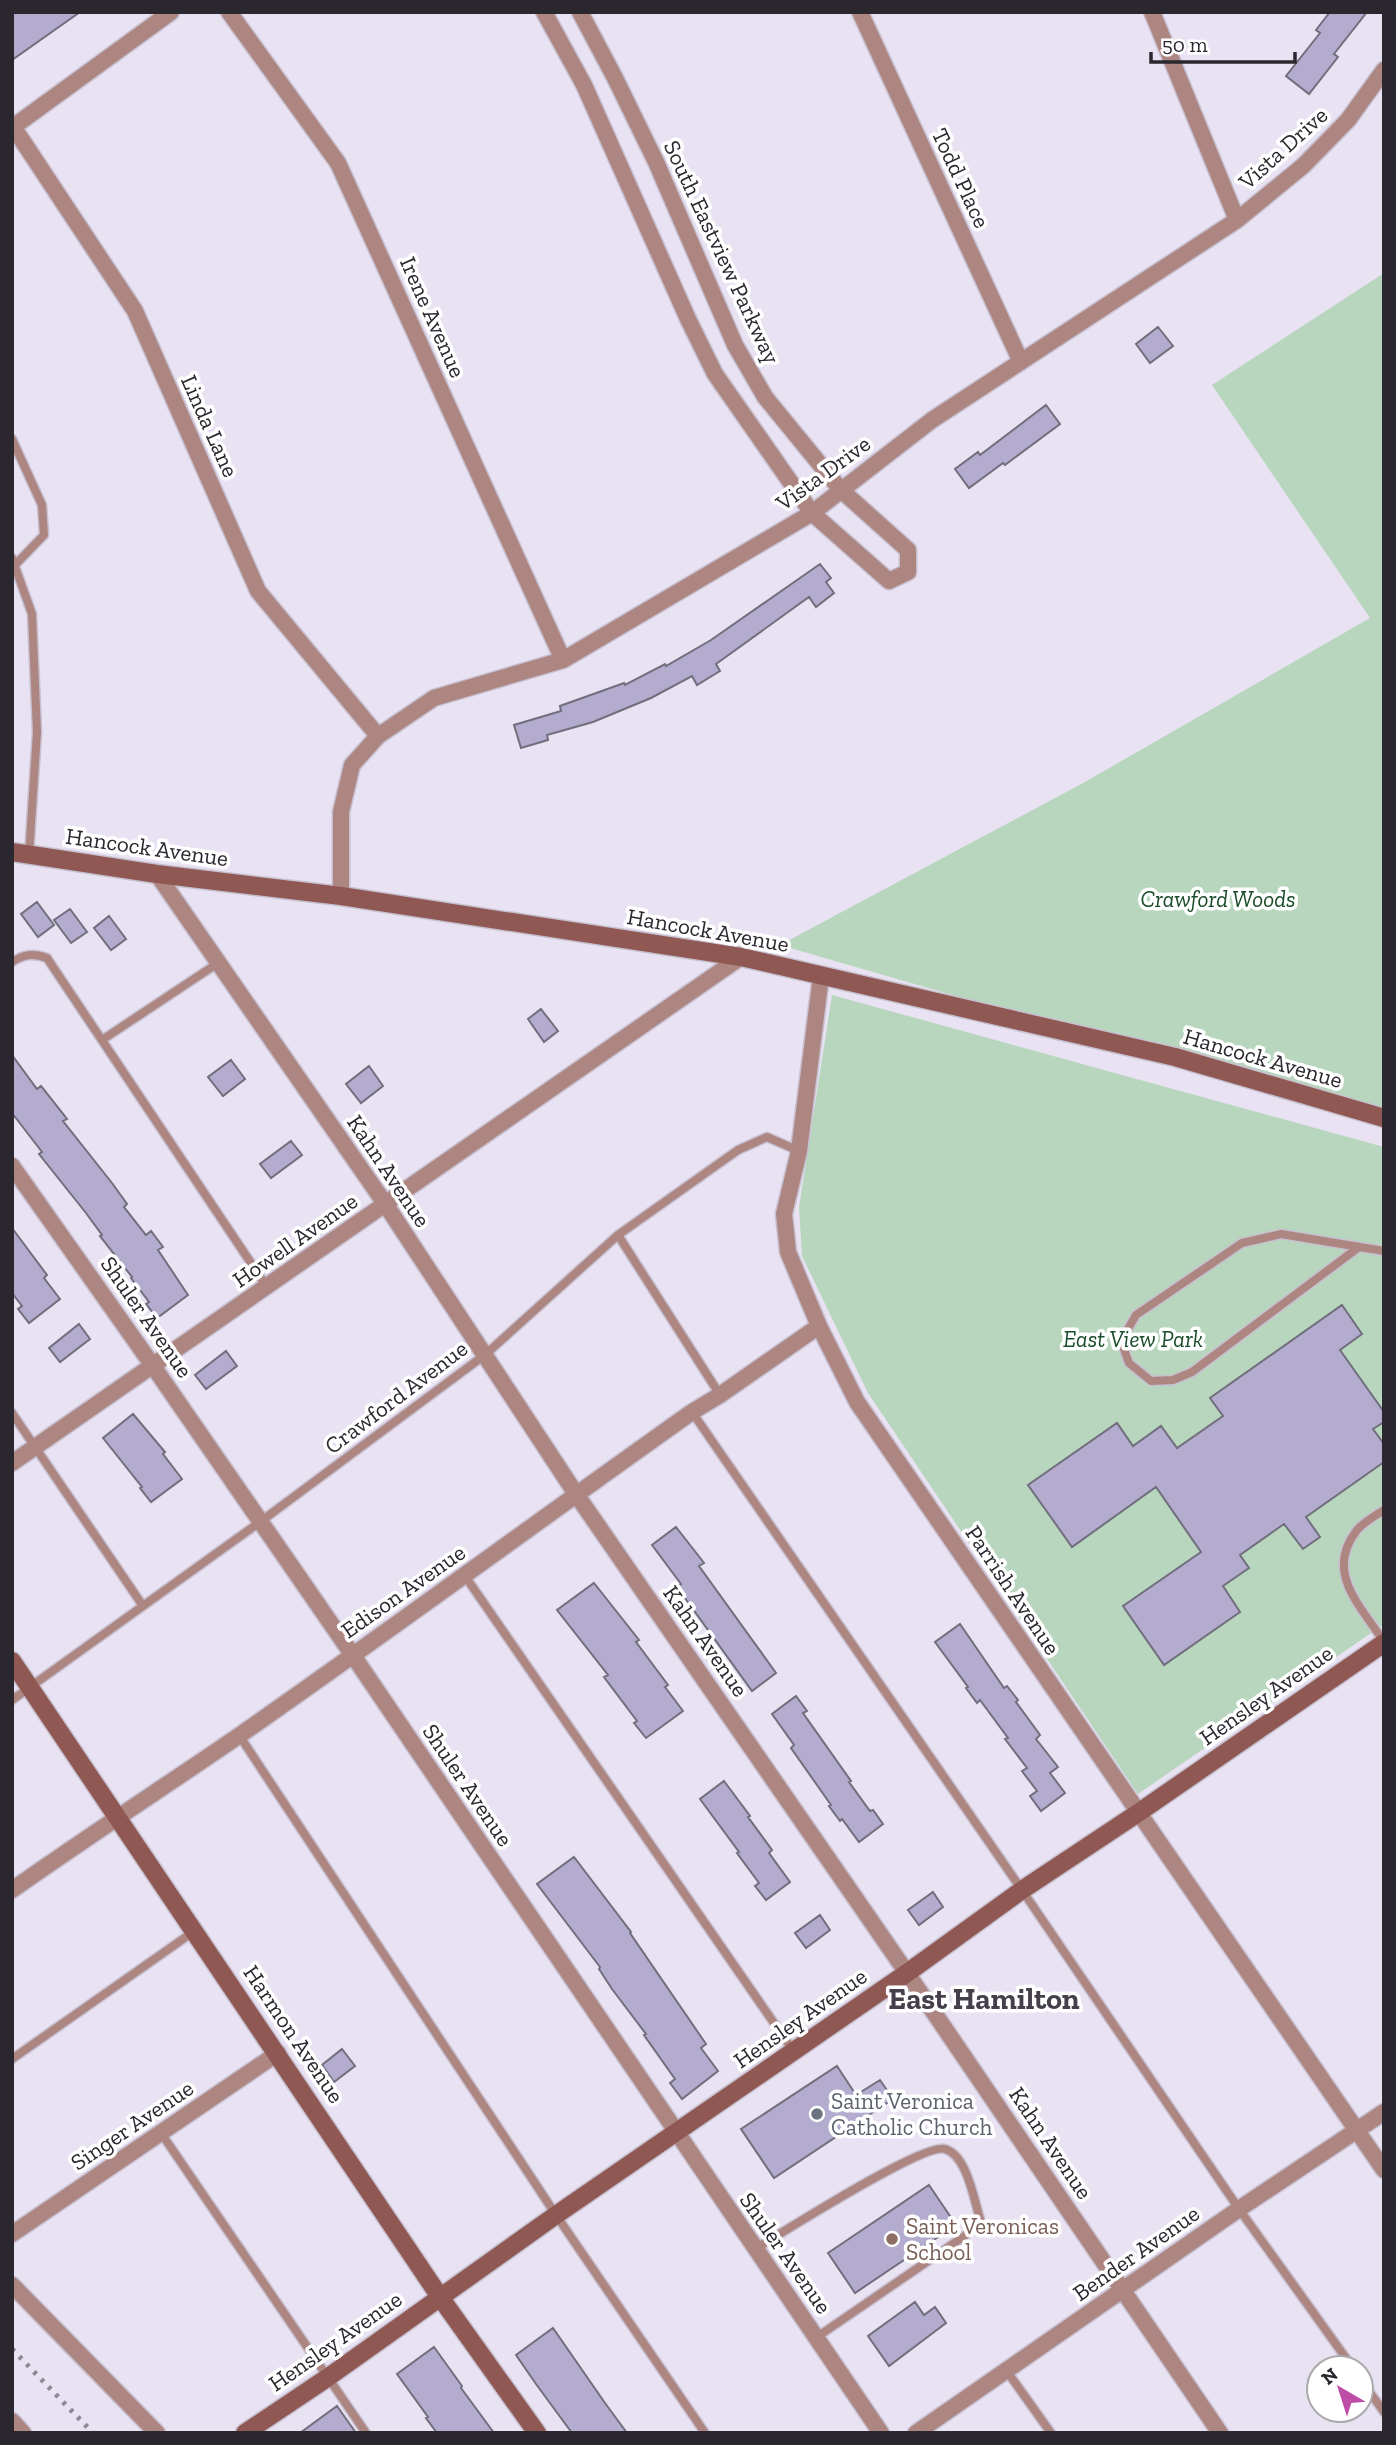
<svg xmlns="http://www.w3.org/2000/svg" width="1396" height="2445" viewBox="0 0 1396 2445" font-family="'Zilla Slab',serif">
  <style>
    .green { fill: #b7d6bd }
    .building { fill: #b4acce; stroke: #716e7d; stroke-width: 2 }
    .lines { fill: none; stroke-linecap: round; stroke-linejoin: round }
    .lane-casing { stroke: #c7c0d0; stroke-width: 11 }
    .street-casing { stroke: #c7c0d0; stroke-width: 19 }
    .secondary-casing { stroke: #c7c0d0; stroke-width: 21 }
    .lane { stroke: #ad8682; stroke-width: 8 }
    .street { stroke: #ad8682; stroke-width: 16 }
    .secondary { stroke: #8f5853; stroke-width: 18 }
    .rail { stroke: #8e8995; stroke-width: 5; stroke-dasharray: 3.5 7; stroke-linecap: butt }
    .worship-dot { fill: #6b7280; stroke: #fff; stroke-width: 2.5 }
    .education-dot { fill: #8d6e63; stroke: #fff; stroke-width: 2.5 }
    .labels { text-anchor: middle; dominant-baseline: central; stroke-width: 7; stroke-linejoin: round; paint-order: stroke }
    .street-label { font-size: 23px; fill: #2a272e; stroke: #fff }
    .park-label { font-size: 23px; font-style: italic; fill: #1a4c2a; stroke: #fff }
    .worship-label { font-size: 23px; fill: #5b616d; stroke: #fff; text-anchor: start }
    .education-label { font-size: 23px; fill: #785e54; stroke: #fff; text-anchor: start }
    .district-label { font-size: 30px; font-weight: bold; fill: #453f4c; stroke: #fff }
  </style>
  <rect width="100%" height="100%" fill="#e9e2f3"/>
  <path class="green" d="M 1384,273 L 1384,1120 L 780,945 L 1085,782 L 1370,618 L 1212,385 Z
    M 832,995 L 1384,1147 L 1384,1624 L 1138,1794 L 868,1393 L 802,1256 L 799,1207 Z"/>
  <path class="building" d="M 12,12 L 80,12 L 12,60 Z
    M 1330,12 L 1367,12 L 1334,54 L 1338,57 L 1309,94 L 1286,76 L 1320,33 L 1316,30 Z
    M 1158,327 L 1173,346 L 1150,363 L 1136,344 Z
    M 1046,405 L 1060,424 L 1005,465 L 1003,463 L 969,488 L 955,469 L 978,452 L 980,455 Z
    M 820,564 L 831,578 L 826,582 L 834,593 L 816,607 L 809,597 L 716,664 L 720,671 L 697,685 L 692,676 L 651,698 L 593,722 L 547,735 L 548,740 L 521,748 L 514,725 L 561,711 L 560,706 L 624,683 L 625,685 L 665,664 L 666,666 L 711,640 Z
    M 37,902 L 54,925 L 38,937 L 21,914 Z
    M 70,909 L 87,932 L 71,943 L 54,920 Z
    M 109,916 L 126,939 L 111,950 L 94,928 Z
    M 541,1009 L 558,1031 L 544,1042 L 528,1019 Z
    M 12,1055 L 37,1089 L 41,1086 L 67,1119 L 63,1121 L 112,1183 L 127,1204 L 124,1207 L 146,1235 L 151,1231 L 163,1247 L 158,1250 L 188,1295 L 157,1318 L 146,1304 L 149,1302 L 131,1278 L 132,1277 L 100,1236 L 102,1235 L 86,1213 L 39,1154 L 42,1152 L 12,1113 Z
    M 231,1060 L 245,1079 L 223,1096 L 208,1077 Z
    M 369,1066 L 383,1086 L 361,1103 L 346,1084 Z
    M 291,1141 L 302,1155 L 271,1178 L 260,1164 Z
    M 12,1228 L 47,1275 L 44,1278 L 60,1299 L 29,1323 L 18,1309 L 22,1306 L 12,1293 Z
    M 1342,1305 L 1362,1334 L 1340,1350 L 1384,1412 L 1384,1422 L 1373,1429 L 1384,1444 L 1384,1462 L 1306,1517 L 1320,1537 L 1303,1549 L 1284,1524 L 1240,1555 L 1249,1568 L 1223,1586 L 1240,1612 L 1164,1665 L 1123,1606 L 1201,1552 L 1156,1487 L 1072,1547 L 1028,1485 L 1117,1423 L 1133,1446 L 1161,1426 L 1177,1448 L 1223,1416 L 1210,1398 Z
    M 79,1324 L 90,1339 L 60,1362 L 49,1348 Z
    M 226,1351 L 237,1366 L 206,1389 L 195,1375 Z
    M 133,1414 L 165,1452 L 163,1454 L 182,1479 L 151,1502 L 140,1488 L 142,1487 L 103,1438 Z
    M 676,1527 L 704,1563 L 699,1566 L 776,1673 L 752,1691 L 677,1587 L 681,1584 L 652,1545 Z
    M 594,1583 L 639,1640 L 636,1642 L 668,1685 L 665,1687 L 683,1711 L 646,1738 L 634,1723 L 637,1721 L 604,1677 L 608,1675 L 557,1610 Z
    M 960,1624 L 1004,1688 L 1007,1686 L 1018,1700 L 1016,1702 L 1040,1735 L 1036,1739 L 1058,1767 L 1050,1773 L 1065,1793 L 1041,1811 L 1030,1796 L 1037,1791 L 1022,1771 L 1027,1768 L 1005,1739 L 1008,1738 L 980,1700 L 977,1703 L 966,1688 L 968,1687 L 935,1642 Z
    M 796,1696 L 807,1711 L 803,1713 L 851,1781 L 849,1782 L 870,1811 L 873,1810 L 883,1824 L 859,1842 L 842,1819 L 840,1821 L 829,1806 L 831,1805 L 791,1748 L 794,1745 L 772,1714 Z
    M 724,1781 L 750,1816 L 748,1817 L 772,1850 L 769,1853 L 790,1882 L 766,1900 L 755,1886 L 759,1883 L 737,1853 L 739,1852 L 700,1799 Z
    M 574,1857 L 631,1932 L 630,1933 L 706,2044 L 701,2048 L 718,2071 L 682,2099 L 670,2083 L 675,2079 L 644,2035 L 646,2034 L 612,1989 L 599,1969 L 600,1967 L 537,1884 Z
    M 933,1892 L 943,1907 L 919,1925 L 908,1910 Z
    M 820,1915 L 830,1930 L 806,1948 L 795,1933 Z
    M 342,2049 L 355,2066 L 334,2082 L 322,2065 Z
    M 837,2066 L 856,2095 L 880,2080 L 893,2099 L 774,2178 L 741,2129 Z
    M 929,2185 L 956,2225 L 855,2293 L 828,2253 Z
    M 915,2302 L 924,2315 L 935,2307 L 946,2323 L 889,2366 L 868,2336 Z
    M 553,2328 L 605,2403 L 627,2433 L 572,2433 L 536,2384 L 516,2355 Z
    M 434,2347 L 462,2386 L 461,2388 L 494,2433 L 437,2433 L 426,2418 L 428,2417 L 397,2374 Z
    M 337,2406 L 356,2433 L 300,2433 Z"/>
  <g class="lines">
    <defs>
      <path id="lane" d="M 12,439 L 42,505 L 44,535 L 15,565
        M 12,558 L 32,614 L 37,732 L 29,855
        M 12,962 C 24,954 34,953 47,958 L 267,1287
        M 102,1040 L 218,963
        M 618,1235 L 720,1395
        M 1359,1247 L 1192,1372 L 1173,1380 L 1151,1381 L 1129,1363 L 1121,1341 L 1136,1315 L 1242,1243 L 1281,1234 L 1384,1251
        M 692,1412 L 1022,1890 L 1239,2209 L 1353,2368
        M 12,1413 L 143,1606
        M 1384,1510 C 1375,1516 1364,1522 1357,1530 C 1324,1572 1360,1605 1384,1642
        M 465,1576 L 794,2052
        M 12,1700 L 260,1522 L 486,1354 L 618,1235 L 738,1150 L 767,1137 L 799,1151
        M 239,1735 L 556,2215 L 705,2433
        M 12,2059 L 193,1932
        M 161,2133 L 366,2433
        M 755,2249 C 782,2233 924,2142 945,2149 C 967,2155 974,2200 980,2219 L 966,2235 L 817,2337
        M 1006,2370 L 1051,2433
        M 1361,2380 L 1384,2412"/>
      <path id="street" d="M 229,12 L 338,163 L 563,660
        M 544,12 L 584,85 L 688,319 L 715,374 L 812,513 L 889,581 L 908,572 L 908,550 L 841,490 L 765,397 L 735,345 L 656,162 L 615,78 L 580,12
        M 860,12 L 1021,362
        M 1152,12 L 1237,220
        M 12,125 L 135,311 L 258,591 L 378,736
        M 13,127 L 171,12
        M 157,874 L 386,1205 L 576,1494 L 907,1973 L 1220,2433
        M 341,896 L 341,812 L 352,765 L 378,736 L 434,698 L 563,660 L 812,513 L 932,420 L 1237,220 L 1303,166 L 1348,120 L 1384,70
        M 821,976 L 799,1151 L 784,1214 L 788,1252 L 819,1326 L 857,1402 L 1384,2170
        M 12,1166 L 153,1366 L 352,1654 L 881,2433
        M 12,1463 L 741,957
        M 12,1890 C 87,1837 164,1787 240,1735 C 392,1629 541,1519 692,1412 L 720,1395 L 819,1326
        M 12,2234 L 278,2053
        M 12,2285 L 157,2433
        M 12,2421 L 23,2433
        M 916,2433 L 1239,2209 L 1384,2112"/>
      <path id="secondary" d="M 12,852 L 157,874 L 341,896 L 741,957 L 1175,1057 L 1384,1118
        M 12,1661 L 440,2297 L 537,2433
        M 245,2433 L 327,2378 L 556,2215 L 907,1973 L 1022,1890 L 1138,1813 L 1384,1643"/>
    </defs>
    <use href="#lane" class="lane-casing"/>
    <use href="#street" class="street-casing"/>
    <use href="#secondary" class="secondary-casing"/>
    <use href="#lane" class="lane"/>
    <use href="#street" class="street"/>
    <use href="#secondary" class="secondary"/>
    <path class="rail" d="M 12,2349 L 93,2433"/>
  </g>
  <circle class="worship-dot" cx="817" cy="2114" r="7"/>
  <circle class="education-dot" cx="892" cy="2239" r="7"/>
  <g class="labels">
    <g class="street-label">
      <text transform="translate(1283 148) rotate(-42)">Vista Drive</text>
      <text transform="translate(961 178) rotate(65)">Todd Place</text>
      <text transform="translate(722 252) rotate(65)">South Eastview Parkway</text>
      <text transform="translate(433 317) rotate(66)">Irene Avenue</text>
      <text transform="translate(210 426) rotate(66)">Linda Lane</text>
      <text transform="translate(823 473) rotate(-36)">Vista Drive</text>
      <text transform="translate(147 847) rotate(8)">Hancock Avenue</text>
      <text transform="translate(708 930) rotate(10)">Hancock Avenue</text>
      <text transform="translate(1263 1058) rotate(16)">Hancock Avenue</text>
      <text transform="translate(389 1171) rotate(56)">Kahn Avenue</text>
      <text transform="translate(295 1240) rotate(-35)">Howell Avenue</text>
      <text transform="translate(147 1317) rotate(55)">Shuler Avenue</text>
      <text transform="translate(396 1397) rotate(-37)">Crawford Avenue</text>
      <text transform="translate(1013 1590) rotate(56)">Parrish Avenue</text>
      <text transform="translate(403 1591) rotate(-35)">Edison Avenue</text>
      <text transform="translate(706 1641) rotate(55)">Kahn Avenue</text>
      <text transform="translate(1266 1695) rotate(-35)">Hensley Avenue</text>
      <text transform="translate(468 1785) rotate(56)">Shuler Avenue</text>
      <text transform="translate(800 2018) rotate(-35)">Hensley Avenue</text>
      <text transform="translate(294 2034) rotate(56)">Harmon Avenue</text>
      <text transform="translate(132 2125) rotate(-34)">Singer Avenue</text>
      <text transform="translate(1051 2143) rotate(56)">Kahn Avenue</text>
      <text transform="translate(786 2253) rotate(55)">Shuler Avenue</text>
      <text transform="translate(1136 2253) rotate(-35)">Bender Avenue</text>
      <text transform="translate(335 2341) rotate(-35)">Hensley Avenue</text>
    </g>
    <g class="park-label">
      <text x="1218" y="899">Crawford Woods</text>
      <text x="1133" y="1339">East View Park</text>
    </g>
    <g class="worship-label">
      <text x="831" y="2101">Saint Veronica<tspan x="831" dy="26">Catholic Church</tspan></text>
    </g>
    <g class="education-label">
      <text x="906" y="2226">Saint Veronicas<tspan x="906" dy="26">School</tspan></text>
    </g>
    <g class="district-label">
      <text x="984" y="1999">East Hamilton</text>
    </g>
  </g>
  <rect width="1396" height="2445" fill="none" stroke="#2a272e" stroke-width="28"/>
  <g transform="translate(1340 2389) rotate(321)"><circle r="33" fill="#ffffff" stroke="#aaa9ab" stroke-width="2"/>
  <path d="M0-5L12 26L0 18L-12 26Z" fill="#be4da8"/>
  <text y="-10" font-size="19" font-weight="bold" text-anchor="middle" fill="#2a272e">N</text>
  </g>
  <path d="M1151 52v10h144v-10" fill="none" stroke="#2a272e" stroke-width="3.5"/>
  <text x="1162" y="52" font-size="21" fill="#2a272e" stroke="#ffffff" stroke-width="5" paint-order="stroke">50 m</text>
</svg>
